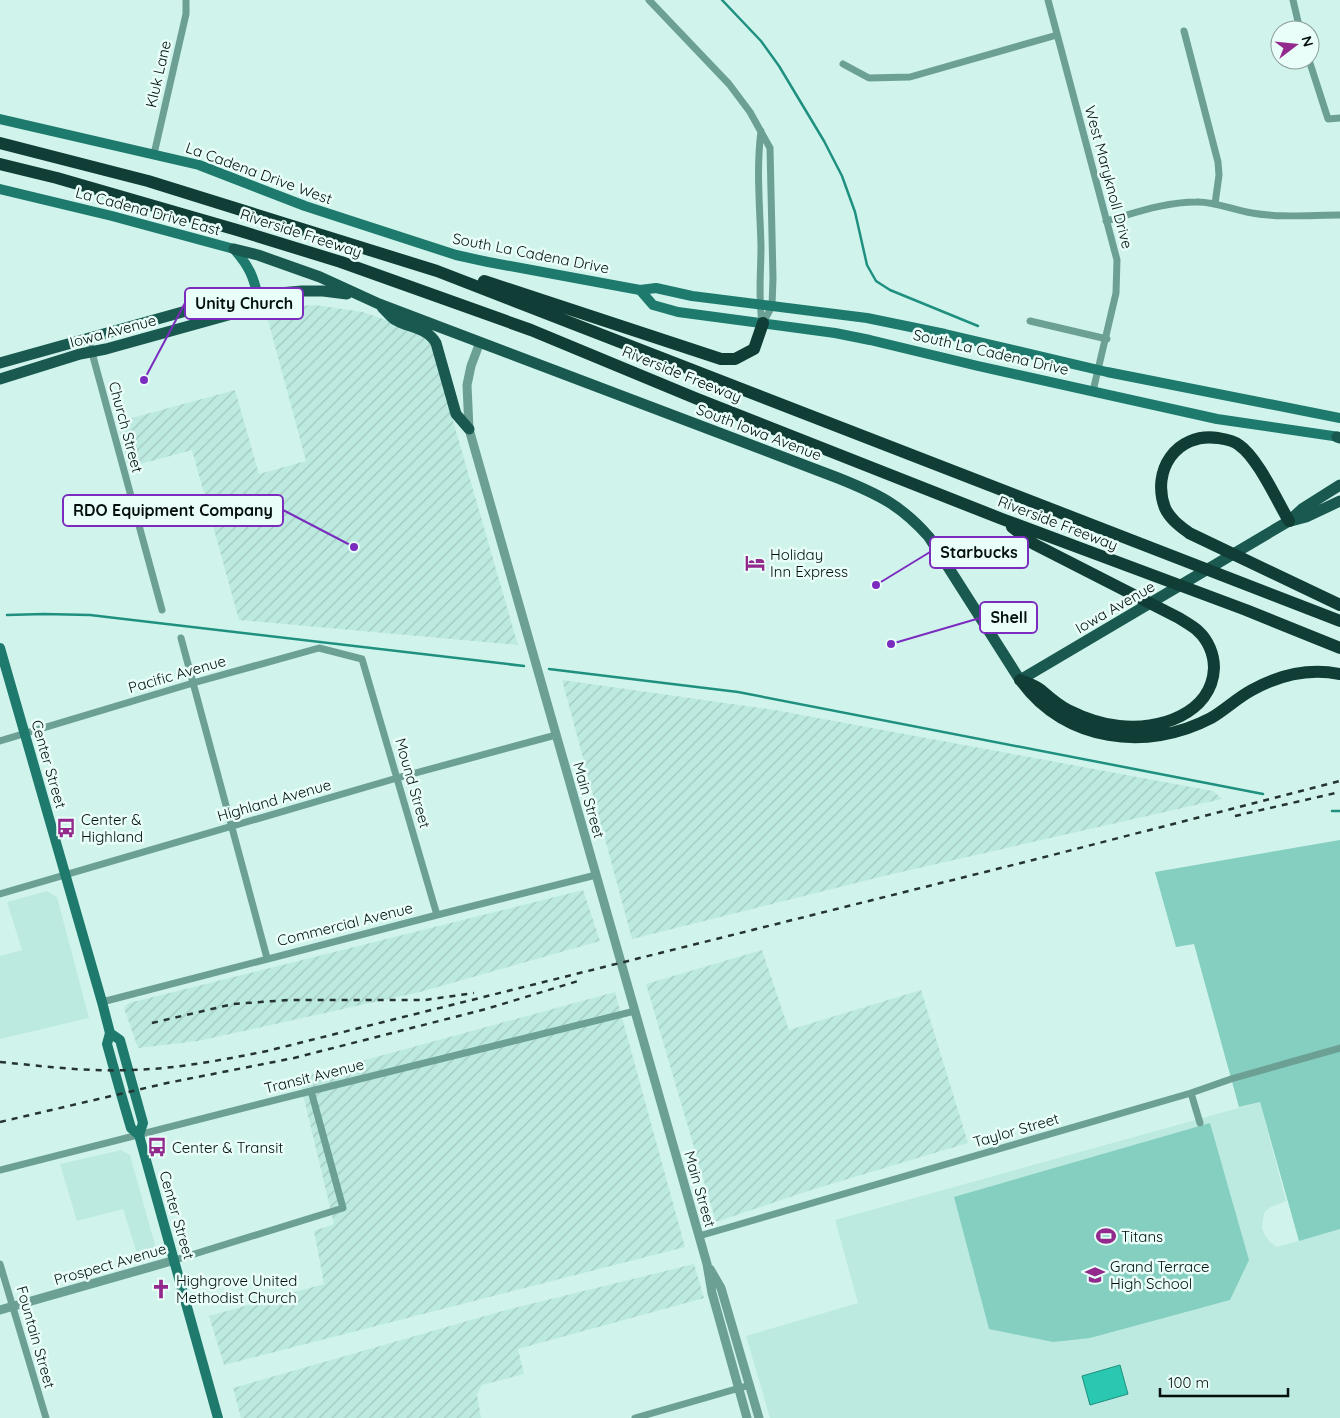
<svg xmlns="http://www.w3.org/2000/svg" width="1340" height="1418" viewBox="0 0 1340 1418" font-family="Quicksand,sans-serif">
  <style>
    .built { fill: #bdeae0 }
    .industrial { fill: url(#industrial-furrows) }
    .grass { fill: #85cfc0 }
    .water { fill: #2ac7b1; stroke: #1f9080 }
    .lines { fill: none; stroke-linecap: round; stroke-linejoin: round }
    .stream { stroke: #1f9080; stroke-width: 2.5 }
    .minor { stroke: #6ca095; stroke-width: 7 }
    .tertiary { stroke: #6ca095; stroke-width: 9 }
    .secondary { stroke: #1d7a6d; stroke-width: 10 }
    .primary { stroke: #1a594f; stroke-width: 11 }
    .motorway { stroke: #103e36; stroke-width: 12 }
    .rail { stroke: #253430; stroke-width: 2.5; stroke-dasharray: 6 6; stroke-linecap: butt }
    .labels { text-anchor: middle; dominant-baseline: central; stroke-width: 5; stroke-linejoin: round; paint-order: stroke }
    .street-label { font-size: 15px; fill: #040f0c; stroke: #e9fef9 }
    .poi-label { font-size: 15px; fill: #040f0c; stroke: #e9fef9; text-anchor: start }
    .leader { fill: none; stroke: #7b2cbf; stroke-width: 2 }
    .callout-dot { fill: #7b2cbf; stroke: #e9fef9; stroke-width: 2 }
    .callout { fill: #e9fef9; stroke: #7b2cbf; stroke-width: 2 }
    .callout-label { font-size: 16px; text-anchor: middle; font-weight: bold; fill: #040f0c }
  </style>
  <defs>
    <pattern id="industrial-furrows" width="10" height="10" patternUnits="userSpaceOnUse" patternTransform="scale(1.25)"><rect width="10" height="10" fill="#bdeae0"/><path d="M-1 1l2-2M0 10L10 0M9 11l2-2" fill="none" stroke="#a1c8bf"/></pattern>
  </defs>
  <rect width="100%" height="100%" fill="#d0f4ec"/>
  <path class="built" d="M 47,891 L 57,897 L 89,1018 L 0,1039 L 0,956 L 22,950 L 7,902 Z
    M 1260,1102 L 1286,1201 L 1269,1208 L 1264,1213 L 1262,1228 L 1265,1235 L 1269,1241 L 1277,1247 L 1340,1229 L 1340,1418 L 770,1418 L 746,1336 L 858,1303 L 835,1220 Z
    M 121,1150 L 130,1155 L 155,1245 L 151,1253 L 138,1257 L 123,1209 L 77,1221 L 60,1164 Z"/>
  <path class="industrial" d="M 315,305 L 363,312 L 426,334 L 429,338 L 518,645 L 239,620 L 192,450 L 129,467 L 117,422 L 235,390 L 259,474 L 306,461 L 266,313 L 289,307 Z
    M 562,680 L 775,710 L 1213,791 L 1222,799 L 888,875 L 632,939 Z
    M 583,890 L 600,941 L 420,992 L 198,1041 L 138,1048 L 124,1008 L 129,1003 Z
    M 762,950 L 789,1030 L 921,990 L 968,1143 L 811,1190 L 716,1222 L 646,984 Z
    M 615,992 L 685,1247 L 224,1365 L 209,1316 L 324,1284 L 314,1231 L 334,1224 L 299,1078 Z
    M 694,1264 L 704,1298 L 518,1349 L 524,1374 L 482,1385 L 477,1394 L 481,1418 L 241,1418 L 233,1388 L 506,1310 Z"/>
  <path class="grass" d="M 1340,840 L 1340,1229 L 1299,1241 L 1260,1102 L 1239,1107 L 1194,944 L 1176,947 L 1155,872 Z
    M 1210,1123 L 1249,1260 L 1230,1300 L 1090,1338 L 1053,1342 L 989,1329 L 954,1197 Z"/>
  <path class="water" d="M 1120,1365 L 1128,1394 L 1090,1405 L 1082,1376 Z"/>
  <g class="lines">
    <path class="stream" d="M 722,0 L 761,41 L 779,66 L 824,141 L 842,176 L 855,212 L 867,265 L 876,281 L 890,290 L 978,326
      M 7,615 L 44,614 L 90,615 L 524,666
      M 549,669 L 738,692 L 1263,794
      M 1332,811 L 1340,811"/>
    <path class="minor" d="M 649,0 L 729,84 L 750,112 L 770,148 L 773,278 L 772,306 L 763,323
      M 1048,0 L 1117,260 L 1116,293 L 1093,391
      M 1293,0 L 1300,30
      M 1184,31 L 1218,162 L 1219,175 L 1215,204
      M 1309,60 L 1328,119 L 1340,118
      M 843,64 L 869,78 L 910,77 L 1057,35
      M 761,131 C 756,169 760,208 761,246 C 761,272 758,297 762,322
      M 154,154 L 186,14 L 186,0
      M 1106,221 C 1135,213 1165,202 1196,202 C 1214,201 1233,210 1252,213 C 1280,218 1311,215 1340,215
      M 1030,321 L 1107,339
      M 88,338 L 162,610
      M 181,638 L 267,958
      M 0,741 L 193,683 L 319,648 L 362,659 L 437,915
      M 0,894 L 397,778 L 556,735
      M 102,1002 L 437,915 L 596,875
      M 1191,1093 L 1200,1123
      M 0,1170 L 311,1091 L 635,1011
      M 699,1236 L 1191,1093 L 1231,1079 L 1340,1048
      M 175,1260 L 343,1208 L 311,1091
      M 0,1264 L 46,1418
      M 635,1418 L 750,1385"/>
    <path class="tertiary" d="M 480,342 L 471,366 L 467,385 L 469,429 L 707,1264 L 712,1293 L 747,1418
      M 710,1269 L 721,1288 L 759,1418
      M 0,1310 L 175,1260"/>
    <path class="secondary" d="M 0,119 L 199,165 L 305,206 L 456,255 L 488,262 L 640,290 L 656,288 L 692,296 L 867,318 L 945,334 L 1107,372 L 1340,418
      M 0,189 L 112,216 L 234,249 C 249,266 254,277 258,298
      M 640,290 L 653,305 L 678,312 L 835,333 L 870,340 L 978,366 L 1217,419 L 1340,437
      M 0,648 L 102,1002 L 110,1033 L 107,1044 L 121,1094 L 131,1128 L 139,1135
      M 110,1033 L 120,1040 L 143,1123 L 139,1135 L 218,1418"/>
    <path class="primary" d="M 234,249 L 258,255 L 320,277 L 379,304 L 838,478 C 878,494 901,505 929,537 L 1020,680 L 1289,521 L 1302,509 L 1340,485
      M 382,307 C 386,311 390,316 394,319 C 408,328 427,327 436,343 L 456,414 L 469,429
      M 0,363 L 247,294 L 258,298 L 279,293 L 302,291 L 323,291 L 347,294
      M 0,379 L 80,354 L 106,349 L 250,309 L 258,298
      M 1337,437 L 1340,438
      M 1291,521 L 1306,517 L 1340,501"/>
    <path class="motorway" d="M 0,143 L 148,181 L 437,271 L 1340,621
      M 0,164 L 57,178 L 237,230 L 341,262 L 531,330 L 695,398 L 1002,519 L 1246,610 L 1340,648
      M 484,281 L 721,359 L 735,359 L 754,349 L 763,323
      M 1289,521 C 1277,501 1258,458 1239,445 C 1233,440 1225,439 1218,438 C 1176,432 1151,471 1165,508 C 1170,519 1180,526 1189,533 L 1340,605
      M 1012,527 L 1034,544 L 1179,618 C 1185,622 1193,626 1198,631 C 1208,640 1214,654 1214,668 C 1212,714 1158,731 1119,726 C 1101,724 1084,718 1068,710 C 1058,705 1049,697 1041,690 C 1035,685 1027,683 1020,680
      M 1022,682 C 1065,741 1147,752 1211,718 C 1225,710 1237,698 1252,690 C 1279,675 1310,668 1340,674"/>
    <path class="rail" d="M 1235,816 L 1340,792
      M 152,1023 L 233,1004 L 288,1000 L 425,1000 L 474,993
      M 0,1062 C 43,1066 87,1072 130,1070 C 176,1069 222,1060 267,1051 L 1033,860 L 1340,781
      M 0,1122 L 167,1083 L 294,1058 L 486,1009 L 578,981"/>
  </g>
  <defs>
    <symbol id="hotel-bare" viewBox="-9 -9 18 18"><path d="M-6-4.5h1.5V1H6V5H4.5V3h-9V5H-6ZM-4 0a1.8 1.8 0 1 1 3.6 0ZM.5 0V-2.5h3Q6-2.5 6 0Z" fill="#93298c" stroke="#e9fef9" stroke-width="2.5" paint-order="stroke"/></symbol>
    <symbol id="bus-bare" viewBox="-9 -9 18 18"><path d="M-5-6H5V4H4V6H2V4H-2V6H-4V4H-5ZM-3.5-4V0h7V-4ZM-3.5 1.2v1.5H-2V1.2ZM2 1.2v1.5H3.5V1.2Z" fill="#93298c" stroke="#e9fef9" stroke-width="2.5" paint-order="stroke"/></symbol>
    <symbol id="stadium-bare" viewBox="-9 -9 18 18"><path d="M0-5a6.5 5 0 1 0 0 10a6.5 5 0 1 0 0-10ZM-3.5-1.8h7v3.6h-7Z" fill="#93298c" stroke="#e9fef9" stroke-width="2.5" paint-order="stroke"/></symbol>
    <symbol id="school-bare" viewBox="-9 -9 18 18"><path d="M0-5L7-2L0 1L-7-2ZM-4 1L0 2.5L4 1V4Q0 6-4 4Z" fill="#93298c" stroke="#e9fef9" stroke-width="2.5" paint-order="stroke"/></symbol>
    <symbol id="church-bare" viewBox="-9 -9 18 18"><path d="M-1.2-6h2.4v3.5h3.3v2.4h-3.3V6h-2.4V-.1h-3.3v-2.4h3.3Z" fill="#93298c" stroke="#e9fef9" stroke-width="2.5" paint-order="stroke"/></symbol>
  </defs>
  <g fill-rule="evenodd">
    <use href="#hotel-bare" x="741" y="549" width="28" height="28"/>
    <use href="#bus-bare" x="52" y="814" width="28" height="28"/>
    <use href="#bus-bare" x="143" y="1133" width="28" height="28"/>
    <use href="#stadium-bare" x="1092" y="1222" width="28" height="28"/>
    <use href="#school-bare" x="1081" y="1261" width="28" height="28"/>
    <use href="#church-bare" x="147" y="1275" width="28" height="28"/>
  </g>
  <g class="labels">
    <g class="street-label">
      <text transform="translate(158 74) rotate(-77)">Kluk Lane</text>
      <text transform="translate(259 173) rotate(20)">La Cadena Drive West</text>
      <text transform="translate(1109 177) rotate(75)">West Maryknoll Drive</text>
      <text transform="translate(148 211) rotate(15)">La Cadena Drive East</text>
      <text transform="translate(301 233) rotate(18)">Riverside Freeway</text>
      <text transform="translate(531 253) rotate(11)">South La Cadena Drive</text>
      <text transform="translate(113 331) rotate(-15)">Iowa Avenue</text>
      <text transform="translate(991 352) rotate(13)">South La Cadena Drive</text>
      <text transform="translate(682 374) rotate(22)">Riverside Freeway</text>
      <text transform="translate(126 427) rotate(75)">Church Street</text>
      <text transform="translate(759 432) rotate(21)">South Iowa Avenue</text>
      <text transform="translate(1058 523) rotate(21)">Riverside Freeway</text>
      <text transform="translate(1115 607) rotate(-30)">Iowa Avenue</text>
      <text transform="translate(177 674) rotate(-16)">Pacific Avenue</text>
      <text transform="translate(49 764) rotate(74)">Center Street</text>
      <text transform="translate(413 783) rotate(74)">Mound Street</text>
      <text transform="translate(274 800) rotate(-16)">Highland Avenue</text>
      <text transform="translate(589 800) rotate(74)">Main Street</text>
      <text transform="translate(345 924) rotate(-14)">Commercial Avenue</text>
      <text transform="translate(314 1076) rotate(-14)">Transit Avenue</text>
      <text transform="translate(1016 1130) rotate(-16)">Taylor Street</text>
      <text transform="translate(700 1189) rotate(74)">Main Street</text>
      <text transform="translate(177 1215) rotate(74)">Center Street</text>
      <text transform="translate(110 1264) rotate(-16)">Prospect Avenue</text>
      <text transform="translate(36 1337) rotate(74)">Fountain Street</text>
    </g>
    <g class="poi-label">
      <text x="770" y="554">Holiday<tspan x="770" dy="17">Inn Express</tspan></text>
      <text x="81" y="819">Center &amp;<tspan x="81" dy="17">Highland</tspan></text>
      <text x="172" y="1147">Center &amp; Transit</text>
      <text x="1121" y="1236">Titans</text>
      <text x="1110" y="1266">Grand Terrace<tspan x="1110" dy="17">High School</tspan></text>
      <text x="176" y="1280">Highgrove United<tspan x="176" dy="17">Methodist Church</tspan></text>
    </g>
  </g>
  <path class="leader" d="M144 380L185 303M354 547L283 510M876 585L930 552M891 644L980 618"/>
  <g class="callout-dot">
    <circle cx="144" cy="380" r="5"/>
    <circle cx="354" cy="547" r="5"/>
    <circle cx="876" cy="585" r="5"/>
    <circle cx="891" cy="644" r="5"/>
  </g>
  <g class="callout">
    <rect x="185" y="288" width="118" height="31" rx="5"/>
    <rect x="63" y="495" width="220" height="31" rx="5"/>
    <rect x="930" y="537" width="98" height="31" rx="5"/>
    <rect x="980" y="602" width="57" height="31" rx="5"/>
  </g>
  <g class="callout-label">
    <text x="244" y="309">Unity Church</text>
    <text x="173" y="516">RDO Equipment Company</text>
    <text x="979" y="558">Starbucks</text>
    <text x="1009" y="623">Shell</text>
  </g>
  <g transform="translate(1295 45) rotate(74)"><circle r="24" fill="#e9fef9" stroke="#8d9e9a"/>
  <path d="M0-4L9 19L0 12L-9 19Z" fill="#93298c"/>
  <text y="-8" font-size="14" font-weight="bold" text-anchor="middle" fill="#040f0c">N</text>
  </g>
  <path d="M1160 1388v8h128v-8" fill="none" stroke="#040f0c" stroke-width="2.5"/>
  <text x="1168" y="1388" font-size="15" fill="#040f0c" stroke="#e9fef9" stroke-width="4" paint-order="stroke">100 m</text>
</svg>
